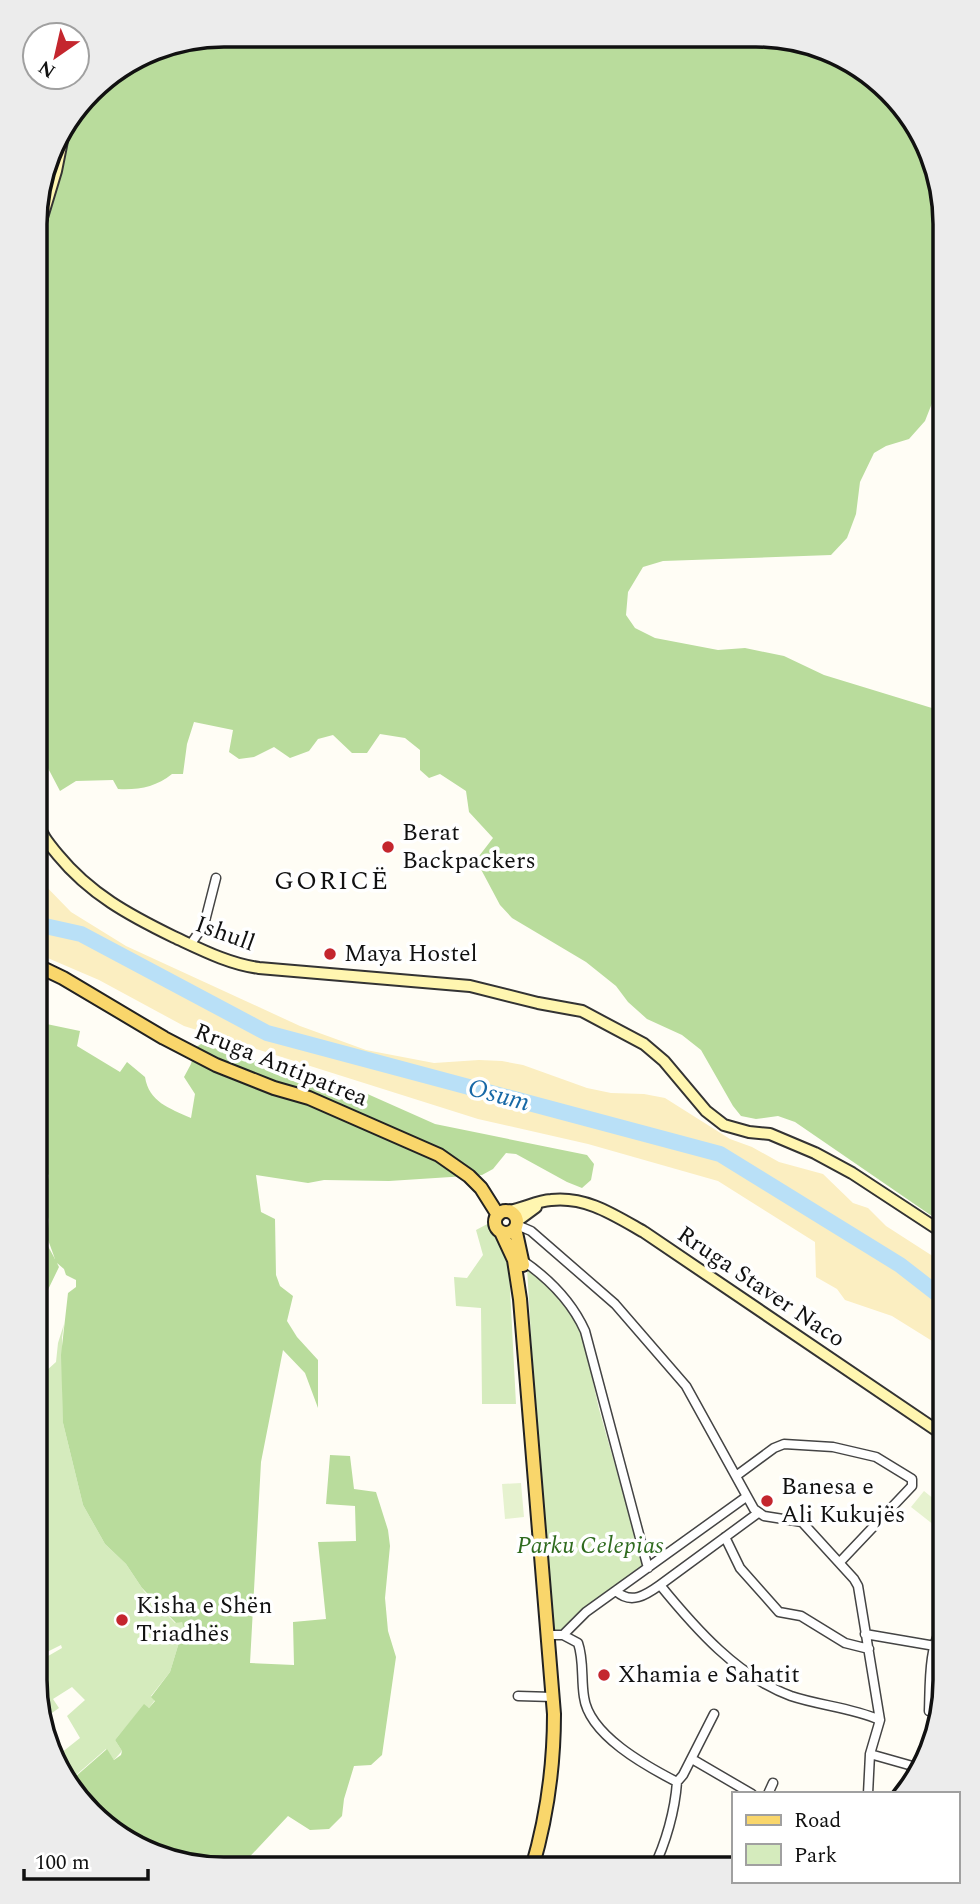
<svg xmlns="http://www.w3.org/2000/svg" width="980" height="1904" viewBox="0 0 980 1904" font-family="Spectral,serif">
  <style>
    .green { fill: #d5ebbd }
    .forest { fill: #b9dc9c }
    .sand { fill: #fbeec1 }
    .pitch { fill: #e6f2cf }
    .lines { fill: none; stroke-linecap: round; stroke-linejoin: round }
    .river { stroke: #b9e0f7; stroke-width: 16 }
    .street-casing { stroke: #444; stroke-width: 11 }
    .secondary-casing { stroke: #333; stroke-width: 14 }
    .primary-casing { stroke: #222; stroke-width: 16 }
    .street { stroke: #fff; stroke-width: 8 }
    .secondary { stroke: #fff6b0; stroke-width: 10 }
    .primary { stroke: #f9d66b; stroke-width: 12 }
    .poi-dot { fill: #c4262e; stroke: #fff; stroke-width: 2.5 }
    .labels { text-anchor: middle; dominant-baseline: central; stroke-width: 7; stroke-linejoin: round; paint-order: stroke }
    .poi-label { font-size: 24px; fill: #111; stroke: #fff; text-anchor: start }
    .street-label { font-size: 24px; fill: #111; stroke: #fff }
    .park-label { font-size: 24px; font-style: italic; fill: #2f6b1f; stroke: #fff }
    .neighbourhood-label { font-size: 26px; letter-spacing: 2px; fill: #111; stroke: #fff }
    .water-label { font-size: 26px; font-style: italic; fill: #1768a6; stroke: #fff }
    .rim { fill: none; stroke: #111; stroke-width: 3.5 }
  </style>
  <rect width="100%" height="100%" fill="#fffdf5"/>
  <path class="green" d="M 493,1221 L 509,1269 L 516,1404 L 482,1404 L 481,1308 L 456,1306 L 454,1277 L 467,1278 L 483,1255 L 476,1230 Z
    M 527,1268 L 542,1278 L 575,1319 L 585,1346 L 599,1409 L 644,1567 L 573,1617 L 562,1630 L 552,1631 L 530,1377 L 533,1369 Z
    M 64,1324 L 62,1338 L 63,1423 L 83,1505 L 105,1544 L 126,1564 L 144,1591 L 175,1623 L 182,1621 L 186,1637 L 180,1639 L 170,1672 L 151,1696 L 155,1700 L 149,1708 L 144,1705 L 115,1740 L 122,1751 L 114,1760 L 106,1749 L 75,1776 L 76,1783 L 74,1783 L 56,1757 L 80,1738 L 67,1716 L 85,1700 L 72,1687 L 53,1699 L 59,1708 L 42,1720 L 35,1680 L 36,1663 L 62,1648 L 61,1645 L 35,1658 L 35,1477 L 45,1443 L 41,1441 L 44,1431 L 35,1428 C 35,1415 38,1402 36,1390 L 46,1371 L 56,1362 L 58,1343 Z"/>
  <path class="forest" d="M 224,35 L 792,39 L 880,82 L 935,164 L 945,224 L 945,385 L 936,393 L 925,421 L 909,439 L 886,446 L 874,453 L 860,482 L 856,514 L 847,538 L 831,555 L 663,561 L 643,567 L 628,592 L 626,615 L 635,628 L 655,638 L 718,650 L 745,648 L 784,656 L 824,675 L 945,712 L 945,1225 L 795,1122 L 778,1116 L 756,1119 L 741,1116 L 733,1106 L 701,1050 L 682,1035 L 647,1019 L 628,1002 L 616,986 L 586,962 L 512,918 L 500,905 L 476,860 L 493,838 L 469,812 L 466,791 L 440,774 L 429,778 L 420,770 L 420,750 L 405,738 L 380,734 L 367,753 L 352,753 L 333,735 L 318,739 L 309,751 L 290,758 L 274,747 L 254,757 L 239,759 L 229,752 L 233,730 L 194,722 L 187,744 L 183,774 L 172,774 C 156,787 139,790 118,789 L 113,780 L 76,781 L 60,791 L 39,751 L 36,738 L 36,675 L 46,656 L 36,642 L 37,200 L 55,140 L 99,82 L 152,49 Z
    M 37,1022 L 80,1031 L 77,1046 L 120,1072 L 127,1062 L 145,1077 C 149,1102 169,1108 191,1118 L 195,1094 L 184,1077 L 191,1064 L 195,1048 L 201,1044 L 363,1092 L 435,1124 L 587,1155 L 594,1164 L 591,1180 L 582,1188 L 567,1182 L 516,1154 L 506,1153 L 493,1169 L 482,1175 L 389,1181 L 324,1180 L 308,1183 L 256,1175 L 261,1212 L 275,1219 L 276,1275 L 280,1286 L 293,1296 L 287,1321 L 297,1337 L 318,1360 L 318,1408 L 305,1373 L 283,1350 L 261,1462 L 250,1663 L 294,1665 L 293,1622 L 326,1619 L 318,1542 L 356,1541 L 355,1506 L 326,1504 L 330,1455 L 350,1456 L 354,1489 L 376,1492 L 388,1530 L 390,1546 L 385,1598 L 388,1631 L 396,1657 L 382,1755 L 371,1765 L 354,1766 L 344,1799 L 342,1816 L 329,1829 L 310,1830 L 288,1816 L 240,1867 L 199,1867 L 100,1822 L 74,1783 L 76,1783 L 75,1777 L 107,1749 L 114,1760 L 121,1755 L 122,1751 L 115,1740 L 144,1704 L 149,1708 L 155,1701 L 151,1697 L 170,1672 L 180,1639 L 186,1637 L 182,1622 L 176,1623 L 142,1588 L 126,1564 L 105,1544 L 83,1505 L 63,1423 L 61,1355 L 68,1293 L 76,1287 L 76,1280 L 66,1275 L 64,1269 L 57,1263 L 59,1267 L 43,1300 L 35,1298 L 35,1215 L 45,1218 L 44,1239 L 55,1259 L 47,1237 L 49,1220 L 45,1208 L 43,1184 L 48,1180 L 49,1175 L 43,1171 L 36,1174 Z"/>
  <path class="sand" d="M 36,876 L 71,912 L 126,946 L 300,1026 L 366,1050 L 434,1063 L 479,1060 L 502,1061 L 523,1065 L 587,1088 L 611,1093 L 644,1094 L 665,1098 L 730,1139 L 752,1147 L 779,1162 L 823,1174 L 853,1203 L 868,1208 L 886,1226 L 945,1264 L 945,1349 L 892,1316 L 845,1300 L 837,1289 L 816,1277 L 815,1242 L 718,1181 L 588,1144 L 478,1119 L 184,1026 L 99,980 L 36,953 Z"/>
  <path class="pitch" d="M 521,1483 L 524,1517 L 505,1519 L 502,1484 Z
    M 924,1491 L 945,1508 L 945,1522 L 939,1529 L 911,1507 Z"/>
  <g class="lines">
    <path class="river" d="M 36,924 L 81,934 L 267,1033 L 720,1154 L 900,1265 L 945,1300"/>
    <defs>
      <path id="street" d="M 190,945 L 204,925 L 216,878
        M 517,1225 L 531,1231 L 615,1304 L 686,1386 L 754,1509 L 764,1516 L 802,1522 L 854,1579 L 858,1586 L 880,1720 L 870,1754 L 868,1794
        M 522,1260 C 548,1278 572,1302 585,1331 L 648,1568
        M 736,1476 L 774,1448 L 784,1444 L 833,1447 L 876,1457 L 912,1479 L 912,1486 L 840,1562
        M 725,1537 L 740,1568 L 779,1612 L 801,1616 L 845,1643 L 869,1649
        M 660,1585 L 758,1513
        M 616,1591 C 631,1605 646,1595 660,1585 C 695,1628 738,1677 791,1696 C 821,1706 850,1707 880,1720
        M 865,1634 L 935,1646
        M 549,1635 L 563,1635 L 578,1643 C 584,1660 581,1679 584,1697 C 589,1735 646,1766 677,1782 L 683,1775 L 714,1714
        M 563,1635 L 586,1612 L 746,1497
        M 518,1696 L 553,1697
        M 929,1711 C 930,1688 928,1642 945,1624
        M 870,1754 L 916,1767
        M 692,1759 L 752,1794
        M 768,1794 L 773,1783
        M 653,1869 C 666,1843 675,1810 677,1782"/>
      <path id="secondary" d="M 37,234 L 56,171 L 65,126
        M 36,819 C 40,833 48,843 58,855 C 90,894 129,915 174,937 C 202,950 229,964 259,968 L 470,986 L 538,1003 L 582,1011 L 644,1044 L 664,1061 L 706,1111 L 724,1125 L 749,1132 L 770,1134 L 815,1153 L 852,1173 L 945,1234
        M 508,1211 C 523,1209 536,1201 551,1200 C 586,1196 614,1215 644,1232 L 945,1436
        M 517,1221 L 536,1207"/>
      <path id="primary" d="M 36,965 L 63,978 L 164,1038 L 216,1065 L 274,1088 L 309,1098 L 439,1155 L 469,1176 L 481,1188 L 498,1215
        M495 1222a11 11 0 1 1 22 0a11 11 0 1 1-22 0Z
        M 515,1228 L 523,1265
        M 501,1232 L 514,1260 L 520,1299 L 554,1714 C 554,1767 547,1817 532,1868"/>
    </defs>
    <use href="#street" class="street-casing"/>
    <use href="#secondary" class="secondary-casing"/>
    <use href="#primary" class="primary-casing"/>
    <use href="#street" class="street"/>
    <use href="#secondary" class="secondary"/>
    <use href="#primary" class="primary"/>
  </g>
  <g class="poi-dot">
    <circle cx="388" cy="847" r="7"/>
    <circle cx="330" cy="954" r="7"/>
    <circle cx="767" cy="1501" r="7"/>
    <circle cx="122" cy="1620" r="7"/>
    <circle cx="604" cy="1675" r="7"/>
  </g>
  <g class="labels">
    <g class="poi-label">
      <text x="402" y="833">Berat<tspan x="402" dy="28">Backpackers</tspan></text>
      <text x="344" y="954">Maya Hostel</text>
      <text x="781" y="1487">Banesa e<tspan x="781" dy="28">Ali Kukujës</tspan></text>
      <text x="136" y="1606">Kisha e Shën<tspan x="136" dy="28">Triadhës</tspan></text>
      <text x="618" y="1675">Xhamia e Sahatit</text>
    </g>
    <g class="street-label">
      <text transform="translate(225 934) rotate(20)">Ishull</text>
      <text transform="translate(281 1065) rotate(22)">Rruga Antipatrea</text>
      <text transform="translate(761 1287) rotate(34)">Rruga Staver Naco</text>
    </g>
    <g class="park-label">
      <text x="590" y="1546">Parku Celepias</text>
    </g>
    <g class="neighbourhood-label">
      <text x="332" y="881">GORICË</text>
    </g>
    <g class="water-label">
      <text transform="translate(499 1095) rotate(15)">Osum</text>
    </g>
  </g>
  <path d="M0 0H980V1904H0ZM224 47H756A177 177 0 0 1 933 224V1680A177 177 0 0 1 756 1857H224A177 177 0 0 1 47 1680V224A177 177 0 0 1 224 47Z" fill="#ececec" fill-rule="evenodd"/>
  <path class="rim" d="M224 47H756A177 177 0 0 1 933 224V1680A177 177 0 0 1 756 1857H224A177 177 0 0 1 47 1680V224A177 177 0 0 1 224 47Z"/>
  <rect x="732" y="1792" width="228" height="91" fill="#ffffff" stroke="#a0a0a0" stroke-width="2"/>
  <rect x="746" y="1815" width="35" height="10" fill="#f9d66b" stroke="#a0a0a0" stroke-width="2"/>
  <text x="794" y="1827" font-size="21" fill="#111111">Road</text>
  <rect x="746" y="1844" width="35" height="21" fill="#d5ebbd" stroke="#a0a0a0" stroke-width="2"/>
  <text x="794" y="1862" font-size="21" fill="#111111">Park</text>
  <g transform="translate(56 56) rotate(214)"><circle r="33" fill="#ffffff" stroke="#a0a0a0" stroke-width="2"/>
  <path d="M0-5L12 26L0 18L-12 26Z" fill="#c4262e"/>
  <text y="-10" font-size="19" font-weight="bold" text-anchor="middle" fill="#111111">N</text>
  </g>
  <path d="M24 1869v10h124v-10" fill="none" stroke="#111111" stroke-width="3.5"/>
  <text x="35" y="1869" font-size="21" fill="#111111" stroke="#ffffff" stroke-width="5" paint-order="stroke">100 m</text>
</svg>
